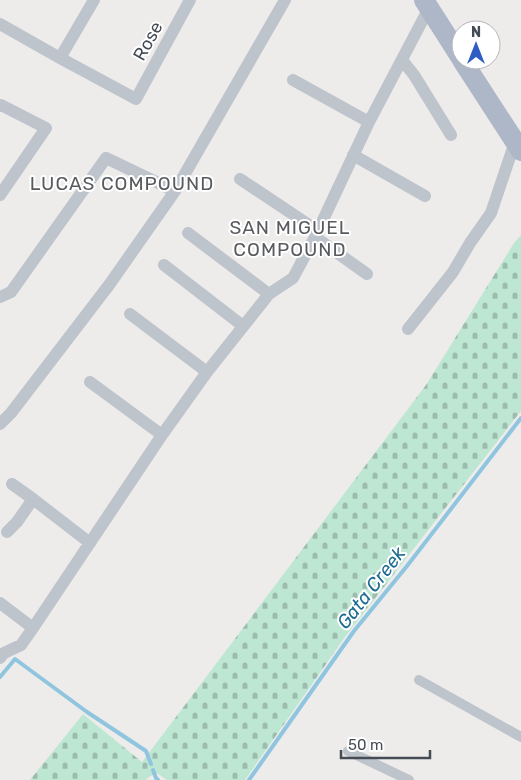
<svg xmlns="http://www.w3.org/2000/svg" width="521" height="780" viewBox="0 0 521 780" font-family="Rubik,sans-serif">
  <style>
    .cemetery { fill: url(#cemetery-stones) }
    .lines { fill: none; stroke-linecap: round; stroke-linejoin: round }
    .stream { stroke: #90c5df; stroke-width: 4 }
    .pedestrian { stroke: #bec4cc; stroke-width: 10 }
    .minor { stroke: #bec4cc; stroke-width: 12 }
    .primary { stroke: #aeb7c7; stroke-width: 20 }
    .labels { text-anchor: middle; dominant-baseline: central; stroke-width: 4; stroke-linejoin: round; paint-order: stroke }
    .street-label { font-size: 18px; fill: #464c56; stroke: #fff }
    .neighbourhood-label { font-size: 19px; letter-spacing: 1px; fill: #595b5f; stroke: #fff }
    .water-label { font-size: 19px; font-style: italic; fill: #1d6b91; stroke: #fff }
  </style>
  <defs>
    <pattern id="cemetery-stones" width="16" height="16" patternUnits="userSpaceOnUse" patternTransform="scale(1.25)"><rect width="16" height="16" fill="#bee7d3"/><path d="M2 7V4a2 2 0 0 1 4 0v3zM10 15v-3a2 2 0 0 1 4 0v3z" fill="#9cbdae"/></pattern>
  </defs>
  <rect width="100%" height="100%" fill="#eeeceb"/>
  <path class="cemetery" d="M 521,235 L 521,411 L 345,637 L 245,780 L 167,780 L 157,773 L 149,777 L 146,780 L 30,780 L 83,714 L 142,762 L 426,385 L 514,243 Z"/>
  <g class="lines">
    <path class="stream" d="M 0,677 L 15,659 L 87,712 L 146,751 L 151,764
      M 153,770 L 156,778 L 158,780
      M 249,780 L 306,699 L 354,631 L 407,566 L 521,418"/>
    <path class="pedestrian" d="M 419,680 L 521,737
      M 348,751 L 409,780"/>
    <path class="minor" d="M 0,24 L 60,58 L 136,99 L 190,0
      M 60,58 L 94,0
      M 402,60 L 414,75 L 451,135
      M 293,80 L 369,122
      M 0,106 L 1,105 L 46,128 L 0,195
      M 353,155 L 425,196
      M 240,179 L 318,231
      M 188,233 L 269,294
      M 315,237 L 367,274
      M 164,265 L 243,326
      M 0,297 L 11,292 L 106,158 L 175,191 L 285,0
      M 130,314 L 207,372
      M 408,329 L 453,272 L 470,243 L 491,213 L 515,142
      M 90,382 L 162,435
      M 0,424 L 11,413 L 109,285 L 175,191
      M 12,484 L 33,499 L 90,543
      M 7,532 L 17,522 L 33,499
      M 0,603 L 33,628
      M 0,658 L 4,653 L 21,645 L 33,628 L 162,435 L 207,372 L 269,294 L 293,278 L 315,237 L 369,122 L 429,8"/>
    <path class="primary" d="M 424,0 L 461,58
      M 462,60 L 521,151"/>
  </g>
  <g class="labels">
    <g class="street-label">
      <text transform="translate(148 41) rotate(-61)">Rose</text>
    </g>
    <g class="neighbourhood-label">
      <text x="122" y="183">LUCAS COMPOUND</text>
      <text x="290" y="227">SAN MIGUEL<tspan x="290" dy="22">COMPOUND</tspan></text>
    </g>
    <g class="water-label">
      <text transform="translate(371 588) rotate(-52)">Gata Creek</text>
    </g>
  </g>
  <g transform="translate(476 45)"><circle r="24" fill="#ffffff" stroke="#b5b7bb"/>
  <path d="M0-4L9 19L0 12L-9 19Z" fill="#2f5dc4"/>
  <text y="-8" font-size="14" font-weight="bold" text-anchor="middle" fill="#464c56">N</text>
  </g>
  <path d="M341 750v8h89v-8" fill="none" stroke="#464c56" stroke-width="2.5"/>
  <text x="348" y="750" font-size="15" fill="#464c56" stroke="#ffffff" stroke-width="4" paint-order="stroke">50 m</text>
</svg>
